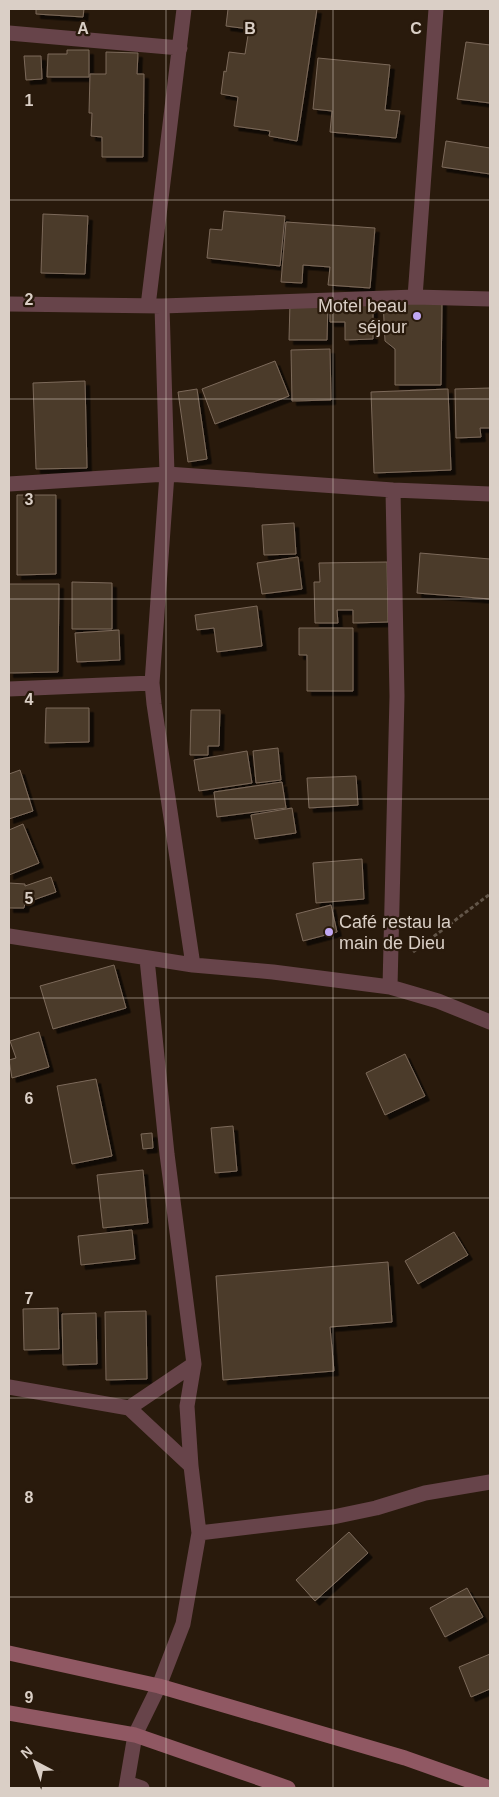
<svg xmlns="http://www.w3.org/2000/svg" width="499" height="1797" viewBox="0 0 499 1797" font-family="Arial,sans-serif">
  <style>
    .building { fill: #4b3a2b; stroke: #7c6a5a; filter: url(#shadow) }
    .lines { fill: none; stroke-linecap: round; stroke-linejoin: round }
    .path { stroke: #625548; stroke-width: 3; stroke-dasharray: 4 2.5; stroke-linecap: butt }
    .street { stroke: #67444a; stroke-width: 15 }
    .secondary { stroke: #905863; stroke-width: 15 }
    .grid { fill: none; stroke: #dacfc6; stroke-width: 1; stroke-opacity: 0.55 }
    .poi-dot { fill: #c1a8f3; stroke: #291a0c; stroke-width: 2 }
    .labels { text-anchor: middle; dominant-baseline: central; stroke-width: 4.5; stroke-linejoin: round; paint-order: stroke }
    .poi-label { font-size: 18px; fill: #dacfc6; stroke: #291a0c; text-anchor: end }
    .grid-label { font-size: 16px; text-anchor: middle; font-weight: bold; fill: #dacfc6; stroke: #291a0c; stroke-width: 4.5; stroke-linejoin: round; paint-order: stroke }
  </style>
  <defs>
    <filter id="shadow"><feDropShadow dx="4.5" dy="4.5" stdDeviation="0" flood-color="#0009"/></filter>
  </defs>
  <rect width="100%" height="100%" fill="#291a0c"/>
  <path class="building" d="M 36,9 L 84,9 L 83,17 L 36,14 Z
    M 228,9 L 317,9 L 297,141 L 269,136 L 270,131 L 234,126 L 238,97 L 221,94 L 224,71 L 226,72 L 229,52 L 245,54 L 249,29 L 226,26 Z
    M 466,42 L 490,45 L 490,103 L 457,99 Z
    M 67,50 L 89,50 L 89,77 L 47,77 L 48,54 L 67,54 Z
    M 106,52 L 138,53 L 137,74 L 144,74 L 143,157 L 102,157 L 102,137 L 91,136 L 92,113 L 89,113 L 90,74 L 106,74 Z
    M 24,56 L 41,56 L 42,79 L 26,80 Z
    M 318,58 L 390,65 L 385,110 L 400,111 L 396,138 L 330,132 L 332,111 L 313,109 Z
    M 446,141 L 490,148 L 490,174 L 442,167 Z
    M 224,211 L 285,216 L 280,266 L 207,258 L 210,229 L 222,230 Z
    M 43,214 L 88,216 L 85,274 L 41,273 Z
    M 286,222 L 375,228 L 370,288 L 328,285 L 330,267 L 303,265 L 302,283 L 281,282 Z
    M 383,301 L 442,301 L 441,385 L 395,385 L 395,349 L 385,341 Z
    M 290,302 L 328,302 L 327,340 L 289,340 Z
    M 330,303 L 373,303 L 373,339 L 345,340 L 345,322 L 330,322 Z
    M 330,349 L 331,400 L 292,401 L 291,350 Z
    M 275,361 L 289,396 L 215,424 L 202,389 Z
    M 85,381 L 87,468 L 36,469 L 33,383 Z
    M 490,388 L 490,428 L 480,428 L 481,437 L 456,438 L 455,389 Z
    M 197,389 L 207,459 L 188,462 L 178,392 Z
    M 448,389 L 451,470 L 374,473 L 371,392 Z
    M 17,495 L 56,495 L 56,574 L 17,575 Z
    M 294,523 L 296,554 L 264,555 L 262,525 Z
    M 420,553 L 490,559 L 490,599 L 417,593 Z
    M 298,557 L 302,589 L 262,594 L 257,563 Z
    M 387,562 L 388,622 L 353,623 L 353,610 L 337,610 L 338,623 L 315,623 L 314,582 L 320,582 L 319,563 Z
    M 72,582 L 112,583 L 112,629 L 72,629 Z
    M 9,584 L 59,584 L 58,672 L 9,673 Z
    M 257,606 L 262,646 L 217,652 L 214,628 L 197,630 L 195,615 Z
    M 299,628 L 353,628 L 353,691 L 307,691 L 307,655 L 299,655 Z
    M 119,630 L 120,660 L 77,662 L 75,633 Z
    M 46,708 L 89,708 L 89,742 L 45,743 Z
    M 191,710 L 220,710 L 219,746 L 208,746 L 208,755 L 190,755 Z
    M 278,748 L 281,780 L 256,783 L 253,751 Z
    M 247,751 L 252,783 L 199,791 L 194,760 Z
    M 20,770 L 33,811 L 9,819 L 9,774 Z
    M 356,776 L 358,805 L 309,808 L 307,778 Z
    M 282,782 L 286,808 L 217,817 L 214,792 Z
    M 292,808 L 296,833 L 255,839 L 251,815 Z
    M 23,824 L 39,863 L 9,875 L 9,830 Z
    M 362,859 L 364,899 L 316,903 L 313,863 Z
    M 51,877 L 56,892 L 25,903 L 24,908 L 9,908 L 9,883 L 25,884 L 25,886 Z
    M 331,905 L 337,932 L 303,941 L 296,914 Z
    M 114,965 L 126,1008 L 53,1029 L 40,986 Z
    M 39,1032 L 49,1067 L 12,1078 L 9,1060 L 16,1058 L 10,1041 Z
    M 405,1054 L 425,1096 L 385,1115 L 366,1073 Z
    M 96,1079 L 112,1156 L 72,1164 L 57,1086 Z
    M 233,1126 L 237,1171 L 215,1173 L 211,1128 Z
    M 152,1133 L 153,1148 L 143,1149 L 141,1134 Z
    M 143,1170 L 148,1223 L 103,1228 L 97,1175 Z
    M 132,1230 L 135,1259 L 81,1265 L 78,1236 Z
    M 454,1232 L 468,1255 L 418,1284 L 405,1261 Z
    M 388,1262 L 392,1322 L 330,1327 L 334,1371 L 223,1380 L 216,1276 Z
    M 58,1308 L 59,1349 L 24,1350 L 23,1309 Z
    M 146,1311 L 147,1379 L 106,1380 L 105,1312 Z
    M 96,1313 L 97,1364 L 63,1365 L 62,1314 Z
    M 349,1532 L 368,1553 L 315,1601 L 296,1580 Z
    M 467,1588 L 483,1617 L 445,1637 L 430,1608 Z
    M 490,1654 L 490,1689 L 471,1697 L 459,1667 Z"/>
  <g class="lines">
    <path class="path" d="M 413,952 L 490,894"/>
    <path class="street" d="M 9,33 L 180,48
      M 415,297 L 436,9
      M 9,304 L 162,306 L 415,297 L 490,299
      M 148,306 L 184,9
      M 162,306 L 167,474 L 152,683 L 154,704 L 193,965
      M 9,484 L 167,474 L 393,490 L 490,494
      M 9,689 L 152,683
      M 9,936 L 193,965 L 273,972 L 390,987 L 438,1001 L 490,1022
      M 390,987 L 397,696 L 393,490
      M 9,1387 L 129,1408 L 194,1364
      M 129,1408 L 191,1466
      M 199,1533 L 333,1517 L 376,1508 L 425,1493 L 490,1482
      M 127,1783 L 142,1788
      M 126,1788 L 135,1735 L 159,1686 L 183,1624 L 199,1533 L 191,1466 L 187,1406 L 194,1364 L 167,1154 L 147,959"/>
    <path class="secondary" d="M 9,1653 L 159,1686 L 405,1758 L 490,1788
      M 9,1713 L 135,1735 L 288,1788"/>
  </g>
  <path class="grid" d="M 166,9 L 166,1788M 333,9 L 333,1788M 9,200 L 490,200M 9,399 L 490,399M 9,599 L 490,599M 9,799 L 490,799M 9,998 L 490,998M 9,1198 L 490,1198M 9,1398 L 490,1398M 9,1597 L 490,1597"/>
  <g class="poi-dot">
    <circle cx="417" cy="316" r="5"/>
    <circle cx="329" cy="932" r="5"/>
  </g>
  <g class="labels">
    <g class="poi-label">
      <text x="407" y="306">Motel beau<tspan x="407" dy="21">séjour</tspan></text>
      <text x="339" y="922" text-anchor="start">Café restau la<tspan x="339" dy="21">main de Dieu</tspan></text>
    </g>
  </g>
  <g class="grid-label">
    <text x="83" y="34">A</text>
    <text x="250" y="34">B</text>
    <text x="416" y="34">C</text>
    <text x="29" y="106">1</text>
    <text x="29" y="305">2</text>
    <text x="29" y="505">3</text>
    <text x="29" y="705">4</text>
    <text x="29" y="904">5</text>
    <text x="29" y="1104">6</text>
    <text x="29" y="1304">7</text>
    <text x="29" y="1503">8</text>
    <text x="29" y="1703">9</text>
  </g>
  <rect width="499" height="1797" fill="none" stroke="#dacfc6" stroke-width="20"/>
  <g transform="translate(35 1762) rotate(319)" stroke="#291a0c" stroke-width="4" paint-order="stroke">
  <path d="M0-4L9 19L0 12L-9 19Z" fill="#dacfc6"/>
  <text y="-8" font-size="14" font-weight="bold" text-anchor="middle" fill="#dacfc6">N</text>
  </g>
</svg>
